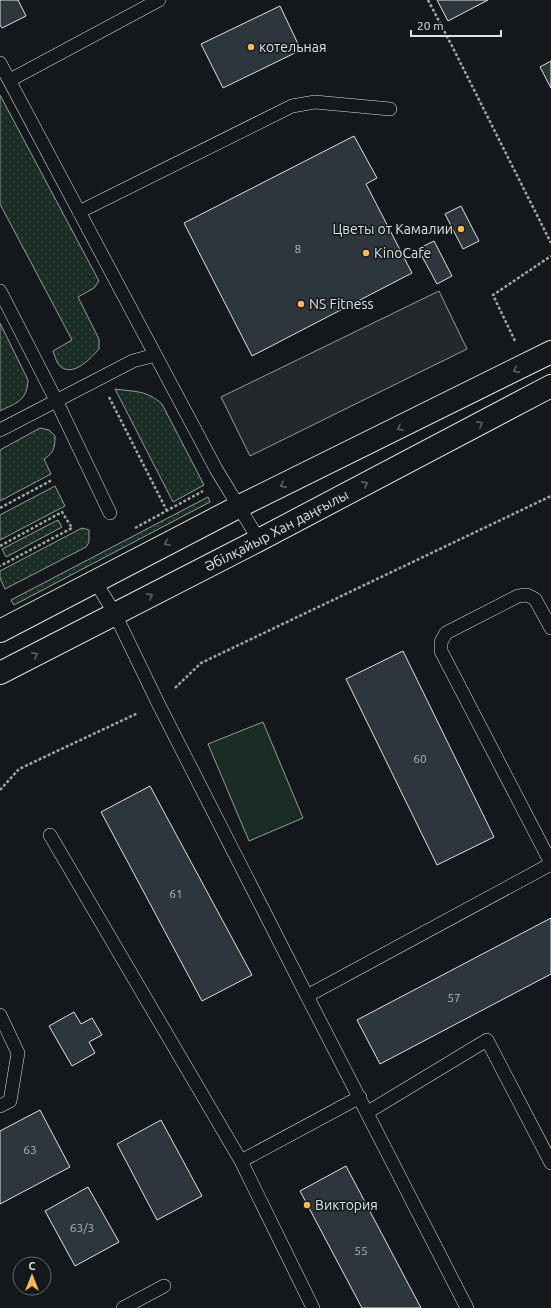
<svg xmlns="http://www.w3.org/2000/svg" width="551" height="1308" viewBox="0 0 551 1308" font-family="Ubuntu,sans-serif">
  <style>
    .grass { fill: url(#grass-dots); stroke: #939e99 }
    .pitch { fill: #1a2d24; stroke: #939e99 }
    .parking { fill: #24282b; stroke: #939e99 }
    .building { fill: #2c363c; stroke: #d8e6dc }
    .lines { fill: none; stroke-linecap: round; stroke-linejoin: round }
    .lane-casing { stroke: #d8e6dc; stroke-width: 14 }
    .secondary-casing { stroke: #d8e6dc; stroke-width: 24 }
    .path { stroke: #9da8a2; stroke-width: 2.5; stroke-dasharray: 3 2; stroke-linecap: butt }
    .lane { stroke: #14181c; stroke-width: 13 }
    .secondary { stroke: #14181c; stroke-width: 22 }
    .oneway { stroke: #59605f }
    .poi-dot { fill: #ffb74d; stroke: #14181c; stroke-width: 1.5 }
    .labels { text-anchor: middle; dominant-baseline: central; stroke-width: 3; stroke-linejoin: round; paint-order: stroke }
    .number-label { font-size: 12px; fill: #adbab4 }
    .poi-label { font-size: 14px; fill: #d8e6dc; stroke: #14181c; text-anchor: start }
    .street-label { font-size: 14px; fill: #d8e6dc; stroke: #14181c }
  </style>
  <defs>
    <pattern id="grass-dots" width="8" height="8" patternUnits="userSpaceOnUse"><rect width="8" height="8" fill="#1a2d24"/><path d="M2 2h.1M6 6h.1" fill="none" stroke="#3b4b43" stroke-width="1.8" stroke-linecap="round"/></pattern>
  </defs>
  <rect width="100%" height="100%" fill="#14181c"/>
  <path class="grass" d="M 0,95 L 99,281 L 94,288 L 78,297 L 99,339 L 99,349 C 91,358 73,378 60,366 C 56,362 55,356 53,351 L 72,340 L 0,204 Z
    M 0,323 L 28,380 C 27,401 16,403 0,411 Z
    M 115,389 C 136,392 146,390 162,404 L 204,485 L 173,502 Z
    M 40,428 L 49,430 L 55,436 C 55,447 54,453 44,459 L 51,474 L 0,501 L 0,450 Z
    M 55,486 L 65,506 L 0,540 L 0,515 Z
    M 208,497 L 210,502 L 14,605 L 11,600 Z
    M 58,520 L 62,527 L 6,557 L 2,549 Z
    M 82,528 L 89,530 L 89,542 L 86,547 L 5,589 L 0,578 L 0,571 Z"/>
  <path class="pitch" d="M 263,722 L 303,818 L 249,841 L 208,744 Z"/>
  <path class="parking" d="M 439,291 L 467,349 L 250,456 L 221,397 Z"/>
  <path class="building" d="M 0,0 L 18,0 L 26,16 L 2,28 L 0,25 Z
    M 437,0 L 488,0 L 448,21 Z
    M 280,6 L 301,50 L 223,88 L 201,44 Z
    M 551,61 L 551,88 L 540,67 Z
    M 354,136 L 377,178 L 366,184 L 412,273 L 252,356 L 184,223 Z
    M 461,206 L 479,241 L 463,249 L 445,214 Z
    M 434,241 L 452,276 L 437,284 L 418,249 Z
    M 403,651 L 494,837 L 437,865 L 346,679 Z
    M 150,786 L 252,975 L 202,1001 L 101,812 Z
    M 551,919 L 551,974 L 380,1064 L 357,1020 L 551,918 Z
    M 74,1012 L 81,1024 L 92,1018 L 102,1035 L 89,1042 L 95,1053 L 72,1066 L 49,1026 Z
    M 40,1110 L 70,1167 L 0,1204 L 0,1131 Z
    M 161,1120 L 202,1196 L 157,1220 L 117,1144 Z
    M 346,1166 L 421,1308 L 362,1308 L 300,1191 Z
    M 88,1187 L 119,1242 L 75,1266 L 45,1211 Z"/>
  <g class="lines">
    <defs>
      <path id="lane" d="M 0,63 L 216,469 L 259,540
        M 10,80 L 159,0
        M 79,212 L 292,106 L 315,102 L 390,109
        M 0,291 L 56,400 L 110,513
        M 0,430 L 133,361 L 155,355
        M 95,581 L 115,614 L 158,703 L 307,996 L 467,1308
        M 551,628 L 535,599 L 527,595 L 518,596 L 446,633 L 441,642 L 441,651 L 551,863
        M 50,835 L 241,1161 L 313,1308
        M 307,996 L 551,864
        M 0,1015 L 18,1053 L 10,1101 L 0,1106
        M 368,1112 L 487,1040 L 551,1163
        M 241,1161 L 360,1097
        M 123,1308 L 164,1286"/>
      <g id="secondary">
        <path d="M 0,631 L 238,507 L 551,352"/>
        <path id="s1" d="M 0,673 L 259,540 L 551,386"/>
      </g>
    </defs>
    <use href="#lane" class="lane-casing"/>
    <use href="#secondary" class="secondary-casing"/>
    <path class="path" d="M 428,0 L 452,46 L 551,243
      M 515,341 L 493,295 L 551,256
      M 109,397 L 167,511
      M 0,508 L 52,480
      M 135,528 L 203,491
      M 0,546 L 62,512 L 72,528 L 0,566
      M 175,688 L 201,663 L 551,496
      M 0,790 L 19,769 L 138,713"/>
    <use href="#lane" class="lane"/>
    <use href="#secondary" class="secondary"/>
  </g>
  <defs><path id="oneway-chevron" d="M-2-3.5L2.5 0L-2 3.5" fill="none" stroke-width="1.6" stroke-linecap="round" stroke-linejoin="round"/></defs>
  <g class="oneway">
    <use href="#oneway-chevron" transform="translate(516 370) rotate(154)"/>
    <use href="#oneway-chevron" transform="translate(480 424) rotate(-28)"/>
    <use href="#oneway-chevron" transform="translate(400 428) rotate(154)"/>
    <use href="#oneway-chevron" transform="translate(365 484) rotate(-28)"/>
    <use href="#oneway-chevron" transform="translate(283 485) rotate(154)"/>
    <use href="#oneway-chevron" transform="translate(167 543) rotate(153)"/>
    <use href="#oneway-chevron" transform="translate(150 596) rotate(-27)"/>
    <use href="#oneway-chevron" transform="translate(35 655) rotate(-27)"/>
  </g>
  <g class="poi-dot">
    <circle cx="251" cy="47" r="4"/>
    <circle cx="461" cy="229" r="4"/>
    <circle cx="366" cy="253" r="4"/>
    <circle cx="301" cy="304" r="4"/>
    <circle cx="307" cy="1205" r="4"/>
  </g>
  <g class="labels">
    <g class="number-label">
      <text x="298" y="248">8</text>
      <text x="420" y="758">60</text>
      <text x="176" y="893">61</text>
      <text x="454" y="997">57</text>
      <text x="30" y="1149">63</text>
      <text x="82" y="1227">63/3</text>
      <text x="361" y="1250">55</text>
    </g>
    <g class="poi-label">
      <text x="259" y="47">котельная</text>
      <text x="453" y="229" text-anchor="end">Цветы от Камалии</text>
      <text x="374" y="253">KinoCafe</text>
      <text x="309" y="304">NS Fitness</text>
      <text x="315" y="1205">Виктория</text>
    </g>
    <g class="street-label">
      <text stroke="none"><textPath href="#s1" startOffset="311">Әбілқайыр Хан даңғылы</textPath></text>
    </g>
  </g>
  <g transform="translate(32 1276)"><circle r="19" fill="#14181c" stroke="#626a69"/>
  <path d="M0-3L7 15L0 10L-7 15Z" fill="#ffb74d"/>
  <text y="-6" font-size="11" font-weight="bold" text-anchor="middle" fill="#d8e6dc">С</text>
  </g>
  <path d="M411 30v6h90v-6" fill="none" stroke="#d8e6dc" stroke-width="2"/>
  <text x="417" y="30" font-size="12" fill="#d8e6dc" stroke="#14181c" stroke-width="3" paint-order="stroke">20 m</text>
</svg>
